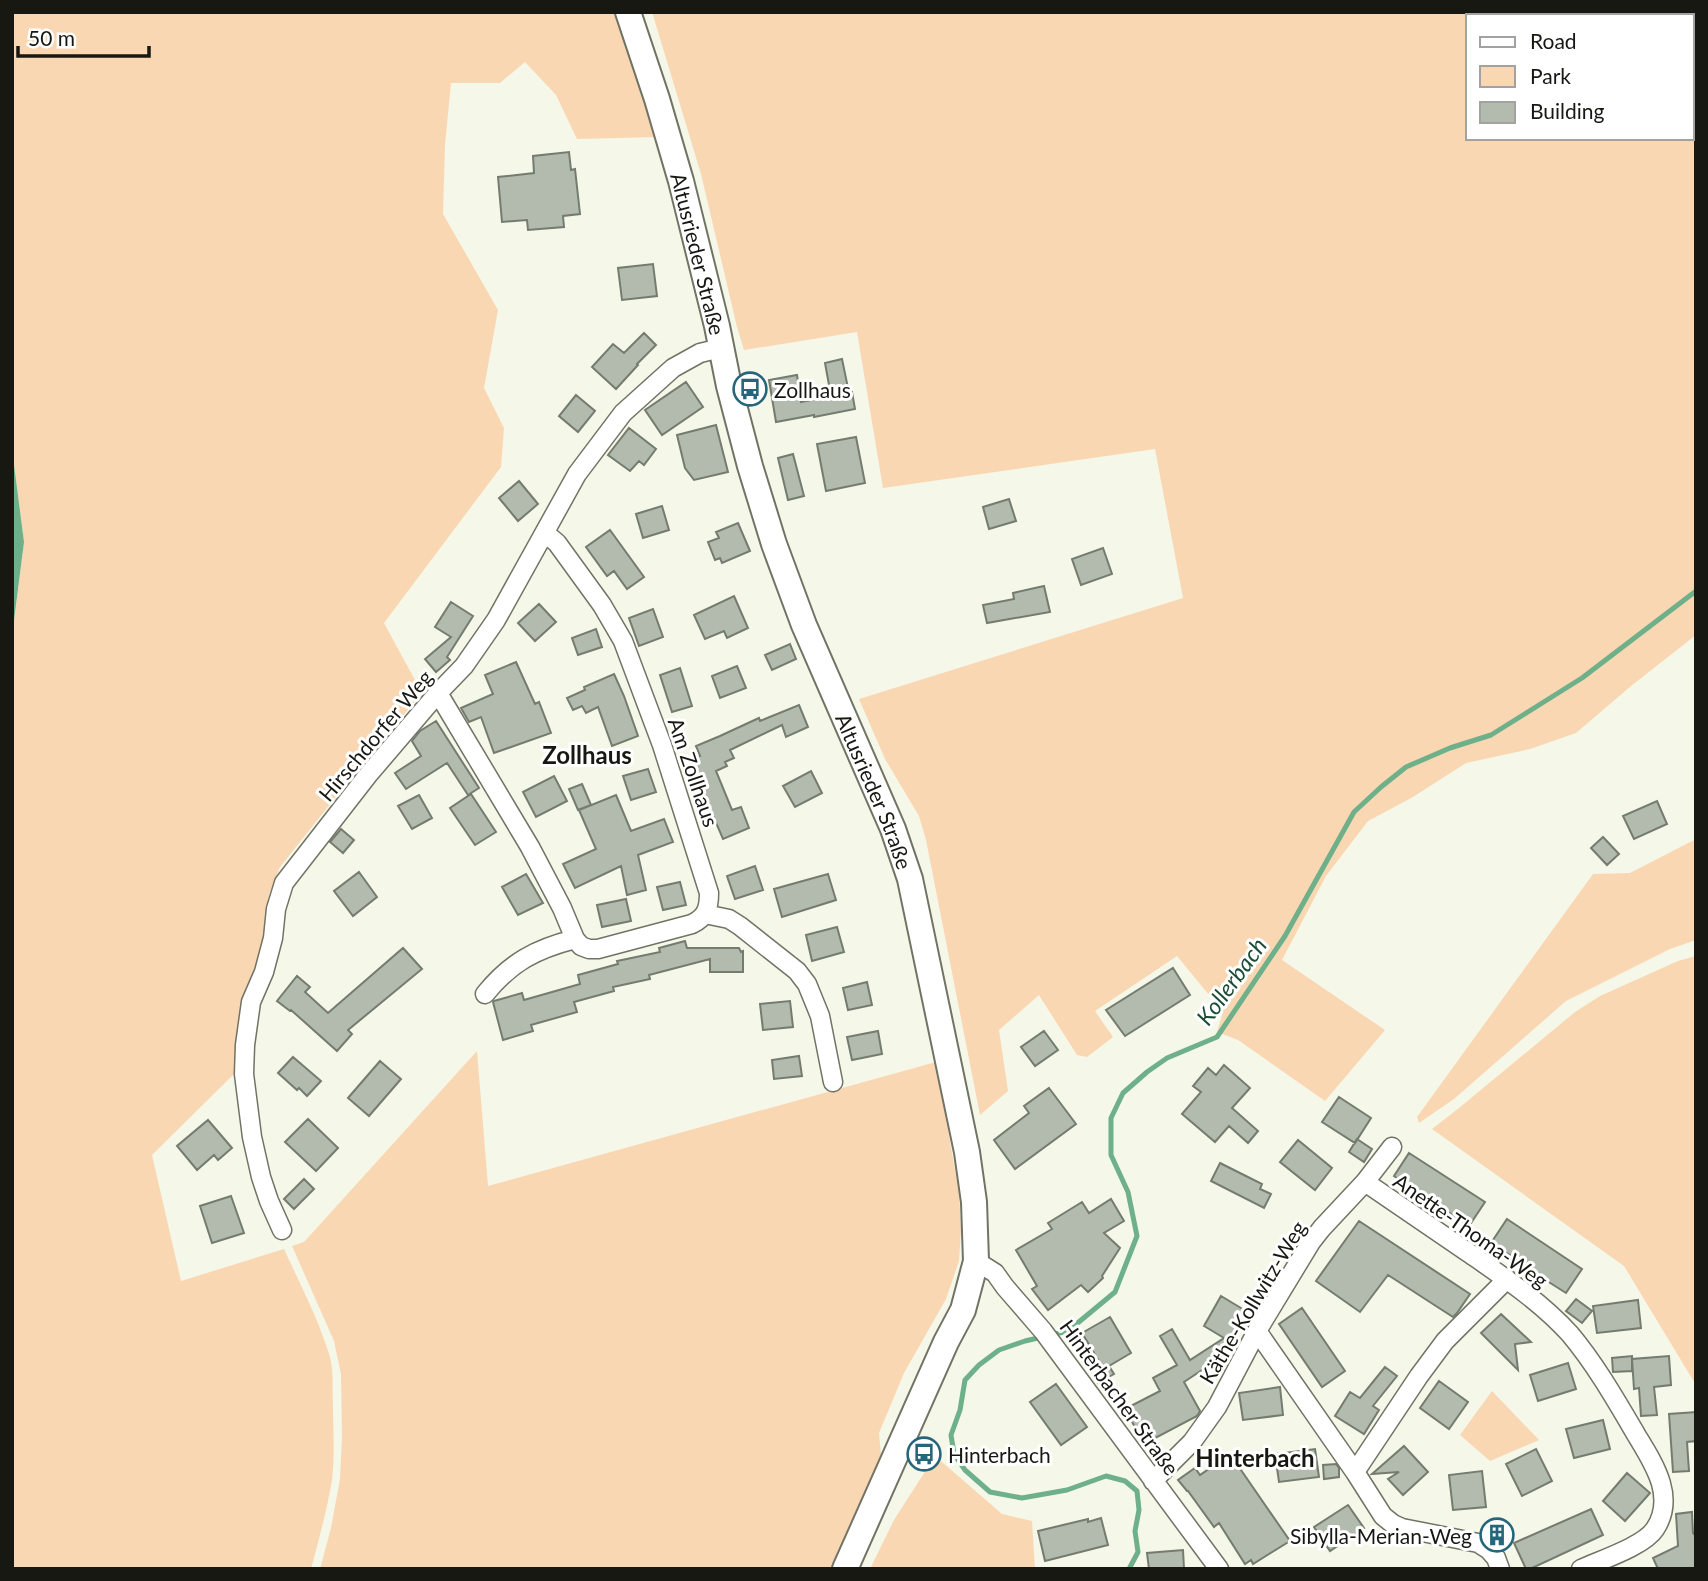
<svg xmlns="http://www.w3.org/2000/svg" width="1708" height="1581" viewBox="0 0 1708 1581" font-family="Lato,sans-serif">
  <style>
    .green { fill: #fad7b3; fill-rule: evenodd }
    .water { fill: #6db089 }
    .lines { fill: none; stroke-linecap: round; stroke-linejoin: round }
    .stream { stroke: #6db089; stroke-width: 5 }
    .building { fill: #b2bbae; stroke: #747c70; stroke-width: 2 }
    .street-casing { stroke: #717365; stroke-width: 21 }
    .secondary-casing { stroke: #717365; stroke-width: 28 }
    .street { stroke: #fff; stroke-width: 18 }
    .secondary { stroke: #fff; stroke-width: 24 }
    .labels { text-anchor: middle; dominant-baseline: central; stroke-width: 6; stroke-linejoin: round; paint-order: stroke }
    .street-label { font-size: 21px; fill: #171812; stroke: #fff }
    .poi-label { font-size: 21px; fill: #171812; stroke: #fff; text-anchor: start }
    .water-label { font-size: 23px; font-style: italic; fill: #1a4d33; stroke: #fff }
    .quarter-label { font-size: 24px; font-weight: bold; fill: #171812; stroke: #fff }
  </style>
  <rect width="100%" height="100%" fill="#f5f7e8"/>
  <path class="green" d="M 12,12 L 617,12 L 657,137 L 577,139 L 556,95 L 525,62 L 500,83 L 451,83 L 445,145 L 443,214 L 498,310 L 484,388 L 504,428 L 501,467 L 384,623 L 422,693 L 362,764 L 280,867 L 269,894 L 264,937 L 236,1072 L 152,1155 L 181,1281 L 284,1249 C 300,1284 319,1320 330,1357 C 334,1372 332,1389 333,1405 C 333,1430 335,1456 332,1480 C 327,1510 319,1539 311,1569 L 12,1569 L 12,636 L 24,542 L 12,449 Z
    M 652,12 L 1696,12 L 1696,635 L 1631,686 L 1576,733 L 1530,749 L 1466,763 L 1413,797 L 1368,821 L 1326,876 L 1282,960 L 1385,1030 L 1325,1101 L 1238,1040 L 1217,1032 L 1223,1012 L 1177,956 L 1095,1011 L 1113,1037 L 1087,1057 L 1077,1055 L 1039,995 L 999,1030 L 1008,1091 L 980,1115 L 926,840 L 919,816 L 885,759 L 859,699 L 1183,598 L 1155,449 L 883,488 L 857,332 L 744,350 L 737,327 L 701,174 ZM 1468,16 L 1692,16 L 1692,138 L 1468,138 Z
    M 1696,839 L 1696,940 L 1670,949 L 1566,1001 L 1454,1099 L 1419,1123 L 1417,1117 L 1593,874 L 1630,873 Z
    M 1696,956 L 1696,1385 L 1624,1266 L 1432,1129 L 1459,1108 L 1575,1012 L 1600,996 L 1678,961 Z
    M 477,1051 L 488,1186 L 936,1062 L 959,1193 L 961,1229 L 959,1261 L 946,1299 L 904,1373 L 879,1433 L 881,1455 L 832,1569 L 320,1569 L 331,1528 L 340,1479 L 342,1436 L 341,1374 L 334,1341 L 292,1246 L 304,1242 Z
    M 1492,1391 L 1539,1440 L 1490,1461 L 1460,1435 Z
    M 935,1456 L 1002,1514 L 1032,1521 L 1035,1569 L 870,1569 L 894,1520 Z"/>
  <path class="water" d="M 12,449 L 24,542 L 12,636 Z"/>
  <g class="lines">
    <path class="stream" d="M 1129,1569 L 1138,1552 L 1135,1531 L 1139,1510 L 1137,1491 L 1125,1481 L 1106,1476 L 1067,1490 L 1022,1498 L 990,1492 L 965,1470 L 954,1454 L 951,1435 L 960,1410 L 965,1380 L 979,1365 L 999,1350 L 1025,1341 L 1068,1331 L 1115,1292 L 1137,1236 L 1128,1192 L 1111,1155 L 1111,1118 L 1123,1093 L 1147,1072 L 1167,1058 L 1217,1037 L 1285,936 L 1354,812 L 1381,787 L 1406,767 L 1450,748 L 1491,735 L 1582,678 L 1696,591"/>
  </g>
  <path class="building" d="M 569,152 L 571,170 L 575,169 L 580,214 L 563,216 L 564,227 L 528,230 L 527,220 L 502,222 L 498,177 L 534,173 L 533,156 Z
    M 653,264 L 657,296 L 622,300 L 618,268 Z
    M 644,333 L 656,345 L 637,364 L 638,365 L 616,389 L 592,367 L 613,344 L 624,353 Z
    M 842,359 L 849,393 L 852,392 L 855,409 L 814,417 L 814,415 L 776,422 L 769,380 L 797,375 L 801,402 L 831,396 L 825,363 Z
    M 686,382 L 703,407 L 662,435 L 645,410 Z
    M 576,395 L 595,411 L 578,432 L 559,416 Z
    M 716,425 L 728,472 L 694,480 L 685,468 L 677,435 Z
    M 629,428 L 656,449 L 644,465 L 639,461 L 630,471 L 608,455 Z
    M 856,437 L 865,483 L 826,491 L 817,444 Z
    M 793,454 L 804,496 L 788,500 L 778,458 Z
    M 519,481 L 538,504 L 518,521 L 499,498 Z
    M 1009,499 L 1016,521 L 989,529 L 983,507 Z
    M 662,506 L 669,530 L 643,538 L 636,514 Z
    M 738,523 L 750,551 L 722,563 L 720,558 L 715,560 L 708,542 L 719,538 L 716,532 Z
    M 610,530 L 644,577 L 627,589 L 614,571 L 607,576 L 586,547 Z
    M 1103,548 L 1112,574 L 1081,585 L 1072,559 Z
    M 1044,586 L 1050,612 L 987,623 L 983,605 L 1014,599 L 1013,593 Z
    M 734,596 L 748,628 L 727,638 L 724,631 L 705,639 L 694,615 Z
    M 451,602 L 473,616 L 447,657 L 450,660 L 436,672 L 425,659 L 451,637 L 435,627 Z
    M 539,604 L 556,622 L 535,641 L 518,623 Z
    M 653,609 L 663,637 L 639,646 L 629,618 Z
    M 596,629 L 602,647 L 578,655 L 572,638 Z
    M 790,644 L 796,659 L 772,670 L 765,655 Z
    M 516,662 L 535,704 L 539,702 L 551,733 L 494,753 L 481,717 L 469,722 L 461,708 L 493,694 L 485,675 Z
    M 737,666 L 746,688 L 720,698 L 712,676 Z
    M 680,668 L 692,706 L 672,712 L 660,675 Z
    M 614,674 L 624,696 L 638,736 L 612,746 L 598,707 L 586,713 L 582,706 L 573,710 L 567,698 L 585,690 L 584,687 Z
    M 799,705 L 808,727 L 786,737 L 782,725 L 730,750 L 734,758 L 725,762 L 727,766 L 716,771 L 732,810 L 741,807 L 749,828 L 723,839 L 689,760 L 700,756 L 696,746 L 720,736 L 759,718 L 760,721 Z
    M 436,721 L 479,788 L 468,795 L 447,763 L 406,789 L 395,773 L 421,756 L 412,741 L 420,731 Z
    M 648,769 L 656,792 L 631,800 L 623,776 Z
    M 811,771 L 822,793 L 795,807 L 783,786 Z
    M 554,776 L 567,801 L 536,817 L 523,792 Z
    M 582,784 L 591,805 L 578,810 L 569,789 Z
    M 471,794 L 496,832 L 475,845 L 450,808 Z
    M 419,795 L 432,818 L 412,829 L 398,806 Z
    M 616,795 L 631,831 L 664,819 L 673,842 L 638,855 L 646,890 L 627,895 L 621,866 L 575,888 L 563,864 L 596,849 L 579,810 Z
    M 1657,801 L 1667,824 L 1634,839 L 1623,816 Z
    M 341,829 L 354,840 L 343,853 L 330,842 Z
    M 1603,837 L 1619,854 L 1607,865 L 1591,848 Z
    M 755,866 L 763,890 L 735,899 L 727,876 Z
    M 359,872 L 377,897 L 353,916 L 334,891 Z
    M 526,874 L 543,903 L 518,915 L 502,887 Z
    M 828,874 L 836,900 L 782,917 L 774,889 Z
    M 680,882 L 686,905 L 663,910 L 657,887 Z
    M 626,899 L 631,921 L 602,927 L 597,905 Z
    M 837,927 L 844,952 L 812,961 L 806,935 Z
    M 685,941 L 687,948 L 739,948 L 741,952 L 743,951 L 743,972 L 710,972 L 710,959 L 649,975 L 650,979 L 613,987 L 614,991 L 574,1002 L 577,1012 L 531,1025 L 533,1031 L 503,1040 L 493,1002 L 494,1001 L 522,993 L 524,1000 L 580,984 L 578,975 L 618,964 L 617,961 L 660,952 L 659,948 Z
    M 403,948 L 422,969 L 348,1030 L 352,1034 L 337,1051 L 291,1010 L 290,1011 L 277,1001 L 297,976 L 310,987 L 305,992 L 328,1013 Z
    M 1173,968 L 1190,995 L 1125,1036 L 1106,1010 Z
    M 867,982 L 872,1005 L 848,1010 L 843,988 Z
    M 790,1001 L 793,1027 L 763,1030 L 760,1004 Z
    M 878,1031 L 882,1054 L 852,1060 L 847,1037 Z
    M 1044,1031 L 1058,1050 L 1035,1066 L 1021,1047 Z
    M 799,1056 L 802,1076 L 774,1079 L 772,1060 Z
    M 293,1057 L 321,1081 L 307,1096 L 299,1088 L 297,1090 L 278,1073 Z
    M 380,1061 L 401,1079 L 369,1116 L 348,1098 Z
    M 1224,1065 L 1250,1088 L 1232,1108 L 1258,1131 L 1248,1143 L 1229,1126 L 1215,1142 L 1182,1114 L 1201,1092 L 1193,1086 L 1208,1068 L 1216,1075 Z
    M 1049,1088 L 1076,1124 L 1015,1169 L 994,1140 L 1029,1113 L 1024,1106 Z
    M 1339,1097 L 1371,1118 L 1355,1143 L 1322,1122 Z
    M 308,1119 L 338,1148 L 316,1171 L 285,1142 Z
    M 208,1120 L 232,1148 L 218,1160 L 214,1155 L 197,1170 L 177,1146 Z
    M 1357,1139 L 1372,1149 L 1364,1162 L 1349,1152 Z
    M 1298,1140 L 1332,1168 L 1315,1190 L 1280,1162 Z
    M 1409,1153 L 1485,1202 L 1469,1226 L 1439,1206 L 1433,1215 L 1420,1206 L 1425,1198 L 1394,1176 Z
    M 1220,1163 L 1262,1184 L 1260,1189 L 1271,1194 L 1264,1208 L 1211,1181 Z
    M 304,1179 L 314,1189 L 294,1209 L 284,1199 Z
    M 231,1196 L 244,1233 L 212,1243 L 200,1206 Z
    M 1111,1199 L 1124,1221 L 1104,1233 L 1120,1248 L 1102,1276 L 1103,1278 L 1088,1292 L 1081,1285 L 1048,1310 L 1032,1289 L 1037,1286 L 1016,1250 L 1052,1229 L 1048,1223 L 1082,1202 L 1089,1213 Z
    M 1507,1219 L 1582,1269 L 1566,1293 L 1536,1274 L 1532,1280 L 1519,1271 L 1524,1264 L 1491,1243 Z
    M 1359,1221 L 1470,1294 L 1457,1313 L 1453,1317 L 1388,1275 L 1360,1312 L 1316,1281 Z
    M 1221,1296 L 1246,1311 L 1220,1358 L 1184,1382 L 1200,1411 L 1197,1416 L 1144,1444 L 1125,1409 L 1160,1391 L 1153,1378 L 1177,1365 L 1160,1336 L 1172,1329 L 1190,1360 L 1224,1338 L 1204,1326 Z
    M 1576,1299 L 1592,1311 L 1582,1323 L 1566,1311 Z
    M 1638,1300 L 1641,1328 L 1597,1333 L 1593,1306 Z
    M 1302,1308 L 1345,1371 L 1322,1387 L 1279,1324 Z
    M 1501,1314 L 1531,1342 L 1515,1344 L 1518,1370 L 1481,1333 Z
    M 1110,1317 L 1131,1353 L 1109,1366 L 1114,1374 L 1098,1383 L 1090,1369 L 1100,1363 L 1082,1333 Z
    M 1632,1356 L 1632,1371 L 1613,1372 L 1612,1358 Z
    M 1669,1356 L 1671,1385 L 1654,1387 L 1657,1415 L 1641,1416 L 1639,1388 L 1634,1389 L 1632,1359 Z
    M 1568,1363 L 1576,1389 L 1538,1401 L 1530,1375 Z
    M 1385,1367 L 1397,1376 L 1373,1406 L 1379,1410 L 1364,1434 L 1335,1416 L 1350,1392 L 1360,1398 Z
    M 1439,1381 L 1468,1402 L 1449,1429 L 1420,1408 Z
    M 1056,1384 L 1087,1427 L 1061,1445 L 1030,1402 Z
    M 1280,1387 L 1283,1415 L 1243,1420 L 1239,1393 Z
    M 1696,1412 L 1696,1441 L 1687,1442 L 1689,1471 L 1673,1472 L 1669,1414 Z
    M 1603,1420 L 1610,1449 L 1574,1458 L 1566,1429 Z
    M 1404,1446 L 1428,1472 L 1403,1495 L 1388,1479 L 1399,1472 L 1372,1474 Z
    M 1315,1449 L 1319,1477 L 1279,1482 L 1275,1454 Z
    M 1536,1449 L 1552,1481 L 1522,1496 L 1506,1464 Z
    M 1230,1454 L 1290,1541 L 1253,1564 L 1251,1560 L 1245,1564 L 1219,1523 L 1214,1527 L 1188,1491 L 1187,1491 L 1178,1480 L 1195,1468 L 1200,1475 Z
    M 1336,1464 L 1339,1468 L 1339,1477 L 1324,1479 L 1323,1465 Z
    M 1482,1471 L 1486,1507 L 1453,1510 L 1449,1475 Z
    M 1627,1473 L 1650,1493 L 1625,1521 L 1603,1501 Z
    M 1348,1505 L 1364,1528 L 1330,1551 L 1314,1527 Z
    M 1591,1509 L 1603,1535 L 1530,1569 L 1526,1569 L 1514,1543 Z
    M 1692,1512 L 1693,1533 L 1696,1536 L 1696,1569 L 1658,1569 L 1653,1558 L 1678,1546 L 1676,1514 Z
    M 1101,1518 L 1108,1545 L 1045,1561 L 1038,1531 L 1088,1519 L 1088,1522 Z
    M 1183,1550 L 1184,1569 L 1149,1569 L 1147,1553 Z"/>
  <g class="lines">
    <defs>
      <path id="street" d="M 438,693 L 530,847 L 562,908 L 575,939 L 581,946 L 589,949 L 598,949 L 692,924 C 706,917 709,909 709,893 L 662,745 L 623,641 L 602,605 L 557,543 L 545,533
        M 705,914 L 729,919 L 740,926 L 797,971 L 807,984 L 820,1016 L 833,1082
        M 485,994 C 511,962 536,949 575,939
        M 1365,1182 C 1399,1205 1432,1228 1466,1251 C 1502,1276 1540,1301 1570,1334 C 1596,1365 1617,1402 1637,1436 C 1654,1464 1676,1497 1655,1529 C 1644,1546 1601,1560 1581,1569
        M 282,1230 L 269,1201 L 261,1177 L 252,1137 L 244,1074 L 245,1045 L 251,1002 L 264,972 L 273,938 L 276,909 L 284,883 L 368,775 L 438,693 L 464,666 L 496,620 L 577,474 L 623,413 L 673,368 L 700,353 L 721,348
        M 976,1261 L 995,1273 L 1005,1287 L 1043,1331 L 1219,1569
        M 1257,1331 L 1355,1472 L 1383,1516 L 1393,1524 L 1402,1528 L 1478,1543 L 1489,1550 L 1496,1558 L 1500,1569
        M 1355,1472 L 1419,1376 L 1445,1341 L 1507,1279
        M 1153,1481 L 1192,1442 L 1217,1407 L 1257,1331 L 1311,1242 L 1322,1228 L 1365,1182 L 1392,1147"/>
      <g id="secondary">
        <path id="s1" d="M 628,12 L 657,99 L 681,181 L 717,326 L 729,386 L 750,466 L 774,544 L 804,625 L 893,829 L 910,879 L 967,1152 L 974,1202 L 976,1261 L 963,1310 L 946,1342 L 845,1569"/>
      </g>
    </defs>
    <use href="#street" class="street-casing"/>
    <use href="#secondary" class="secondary-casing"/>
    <use href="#street" class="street"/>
    <use href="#secondary" class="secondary"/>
  </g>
  <defs>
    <symbol id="bus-ring" viewBox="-11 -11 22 22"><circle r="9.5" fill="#fff" stroke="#26657a" stroke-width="1.5"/><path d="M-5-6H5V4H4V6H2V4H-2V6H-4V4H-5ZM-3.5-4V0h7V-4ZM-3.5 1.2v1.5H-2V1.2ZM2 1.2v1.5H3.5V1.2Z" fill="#26657a"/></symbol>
    <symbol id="building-ring" viewBox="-11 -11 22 22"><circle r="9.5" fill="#fff" stroke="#26657a" stroke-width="1.5"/><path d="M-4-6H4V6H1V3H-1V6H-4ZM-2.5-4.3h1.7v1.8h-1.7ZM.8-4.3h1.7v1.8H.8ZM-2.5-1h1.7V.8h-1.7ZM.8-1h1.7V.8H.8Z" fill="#26657a"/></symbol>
  </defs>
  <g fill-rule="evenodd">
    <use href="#bus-ring" x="731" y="370" width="38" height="38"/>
    <use href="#bus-ring" x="905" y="1435" width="38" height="38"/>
    <use href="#building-ring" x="1478" y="1516" width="38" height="38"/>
  </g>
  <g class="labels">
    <g class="street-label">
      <text stroke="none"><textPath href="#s1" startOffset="252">Altusrieder Straße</textPath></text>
      <text transform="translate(375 735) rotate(-50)">Hirschdorfer Weg</text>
      <text transform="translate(694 772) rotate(71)">Am Zollhaus</text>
      <text stroke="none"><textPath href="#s1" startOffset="819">Altusrieder Straße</textPath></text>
      <text transform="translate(1471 1230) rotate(35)">Anette-Thoma-Weg</text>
      <text transform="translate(1252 1302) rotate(-59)">Käthe-Kollwitz-Weg</text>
      <text transform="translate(1120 1397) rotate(54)">Hinterbacher Straße</text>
    </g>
    <g class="poi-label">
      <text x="774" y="389">Zollhaus</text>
      <text x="948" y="1454">Hinterbach</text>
      <text x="1472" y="1535" text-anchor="end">Sibylla-Merian-Weg</text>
    </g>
    <g class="water-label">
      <text transform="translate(1231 981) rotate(-54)">Kollerbach</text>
    </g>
    <g class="quarter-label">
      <text x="587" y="754">Zollhaus</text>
      <text x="1255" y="1457">Hinterbach</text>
    </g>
  </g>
  <rect width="1708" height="1581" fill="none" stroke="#171812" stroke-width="28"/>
  <rect x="1466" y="14" width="228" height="126" fill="#ffffff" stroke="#a2a3a0" stroke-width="2"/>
  <rect x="1480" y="37" width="35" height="10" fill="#ffffff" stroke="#a2a3a0" stroke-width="2"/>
  <text x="1530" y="49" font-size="21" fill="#171812">Road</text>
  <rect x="1480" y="66" width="35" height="21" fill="#fad7b3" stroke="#a2a3a0" stroke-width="2"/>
  <text x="1530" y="84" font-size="21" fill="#171812">Park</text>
  <rect x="1480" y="102" width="35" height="21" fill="#b2bbae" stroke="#a2a3a0" stroke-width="2"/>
  <text x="1530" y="119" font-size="21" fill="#171812">Building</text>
  <path d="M18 46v10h131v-10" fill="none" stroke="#171812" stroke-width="3.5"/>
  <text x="28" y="46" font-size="21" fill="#171812" stroke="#ffffff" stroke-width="5" paint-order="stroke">50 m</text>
</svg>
